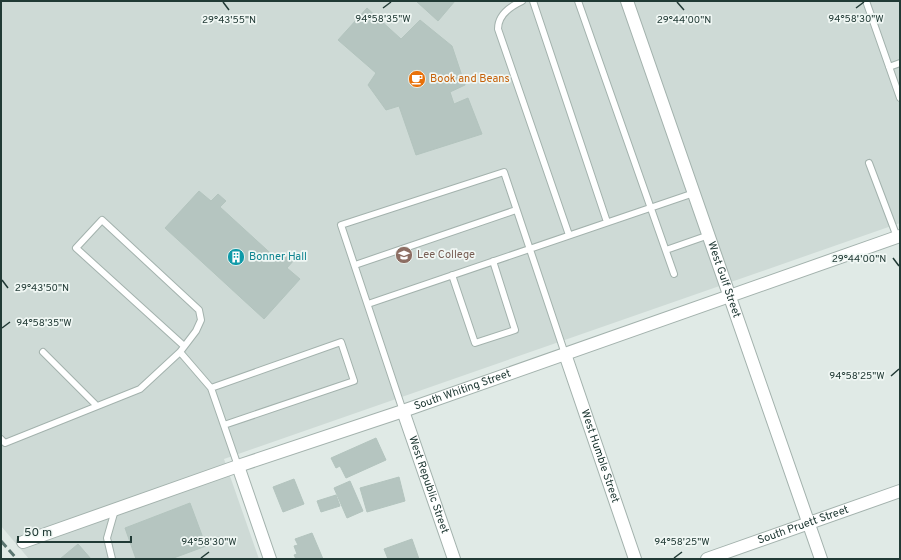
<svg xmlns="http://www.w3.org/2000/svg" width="901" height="560" viewBox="0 0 901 560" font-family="Overpass,sans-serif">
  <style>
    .built { fill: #cedad6 }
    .building { fill: #b5c5c0; stroke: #b3c4be }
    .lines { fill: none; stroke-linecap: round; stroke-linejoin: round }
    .service-casing { stroke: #a3b2ad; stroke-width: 8 }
    .minor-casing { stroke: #a3b2ad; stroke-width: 14 }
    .tertiary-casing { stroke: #a3b2ad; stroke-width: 14 }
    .service { stroke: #fff; stroke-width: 6 }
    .minor { stroke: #fff; stroke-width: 12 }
    .tertiary { stroke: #fff; stroke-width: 12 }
    .rail { stroke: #5b7671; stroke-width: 3; stroke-dasharray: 8 4; stroke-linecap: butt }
    .ticks { fill: none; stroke: #213a35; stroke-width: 1.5 }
    .labels { text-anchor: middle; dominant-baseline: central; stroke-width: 3.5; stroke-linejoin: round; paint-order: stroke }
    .food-label { font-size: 11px; fill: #c56008; stroke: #f0f7f4; text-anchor: start }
    .education-label { font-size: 11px; fill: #785e54; stroke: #f0f7f4; text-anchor: start }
    .culture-label { font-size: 11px; fill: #0d838f; stroke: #f0f7f4; text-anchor: start }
    .street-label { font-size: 11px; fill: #213a35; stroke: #f0f7f4 }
    .ticks-label { font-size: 10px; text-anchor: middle; fill: #213a35; stroke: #f0f7f4; stroke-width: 3.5; stroke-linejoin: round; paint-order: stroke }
  </style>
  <rect width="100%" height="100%" fill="#e0eae6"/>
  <path class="built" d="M 1,1 L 900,1 L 900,223 L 224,459 L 259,559 L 29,559 L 1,526 Z"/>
  <path class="building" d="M 416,1 L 455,1 L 438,21 Z
    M 367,8 L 401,39 L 420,20 L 452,46 L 465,85 L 450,92 L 454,104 L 468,98 L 482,134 L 416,155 L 399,106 L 386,110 L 368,85 L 376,73 L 338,40 Z
    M 199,191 L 211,201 L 218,194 L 226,201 L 220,207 L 279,261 L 286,253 L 294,260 L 287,268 L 300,279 L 264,319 L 165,228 Z
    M 376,438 L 386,460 L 346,478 L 340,466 L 336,468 L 331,458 Z
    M 399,477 L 405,501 L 367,512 L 360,488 Z
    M 294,479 L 304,504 L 283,512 L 273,487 Z
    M 350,481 L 363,511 L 347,518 L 334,488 Z
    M 336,495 L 340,506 L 321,512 L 317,501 Z
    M 190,503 L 206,546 L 171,559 L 136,559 L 125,528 Z
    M 312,533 L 323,559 L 296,559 L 294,555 L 297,554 L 294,546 L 298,545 L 295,539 Z
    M 412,539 L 419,559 L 388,559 L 384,549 Z
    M 78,544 L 91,559 L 60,559 Z"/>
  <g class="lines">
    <defs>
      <path id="service" d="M 522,1 C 509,7 498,15 498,29 L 569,235
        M 533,1 L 607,222
        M 578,1 L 674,274
        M 866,1 L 900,98
        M 889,67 L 900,63
        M 869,163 L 897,237
        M 666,250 L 709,235
        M 355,265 L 516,210
        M 452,275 L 475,343 L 515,330 L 493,261
        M 368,304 L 694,193
        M 43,352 L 97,406
        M 180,352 L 211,388 L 238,466
        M 211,388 L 341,342 L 354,381 L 224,425
        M 403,411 L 341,225 L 504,172 L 565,354
        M 1,439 L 5,443 L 140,389 L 180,352 L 196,331 L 201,320 L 199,310 L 102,220 L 76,248 L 184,346
        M 112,559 L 107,538 L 115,510"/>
      <g id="minor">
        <path id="s1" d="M 565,354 L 635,559"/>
        <path id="s2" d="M 403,411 L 454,559"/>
        <path d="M 238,466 L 270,559"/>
        <path id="s3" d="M 23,542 L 238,466 L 403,411 L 900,236"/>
      </g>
      <g id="tertiary">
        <path id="s4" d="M 627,1 L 821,559"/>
        <path id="s5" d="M 707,559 L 900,491"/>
      </g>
    </defs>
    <use href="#service" class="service-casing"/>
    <use href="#minor" class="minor-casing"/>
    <use href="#tertiary" class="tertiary-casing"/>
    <use href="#service" class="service"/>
    <use href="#minor" class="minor"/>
    <use href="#tertiary" class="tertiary"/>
    <path class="rail" d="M 1,541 L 17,559"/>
  </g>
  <path class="ticks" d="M 223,2 L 229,10M 677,2 L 684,10M 383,8 L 391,2M 856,8 L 864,2M 893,258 L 899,266M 2,280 L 8,288M 2,328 L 10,322M 891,376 L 899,369M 201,558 L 209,552M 674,558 L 682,552"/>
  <defs>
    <symbol id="cafe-disc" viewBox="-11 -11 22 22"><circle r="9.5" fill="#e8710a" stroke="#f0f7f4"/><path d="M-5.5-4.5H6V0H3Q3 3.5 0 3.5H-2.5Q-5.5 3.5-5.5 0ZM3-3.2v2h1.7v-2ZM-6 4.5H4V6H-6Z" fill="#fff"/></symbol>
    <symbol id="university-disc" viewBox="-11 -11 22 22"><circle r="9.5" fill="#8d6e63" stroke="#f0f7f4"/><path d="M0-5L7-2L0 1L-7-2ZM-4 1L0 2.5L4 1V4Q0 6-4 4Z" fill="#fff"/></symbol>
    <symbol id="building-disc" viewBox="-11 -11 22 22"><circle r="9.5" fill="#0f9aa8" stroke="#f0f7f4"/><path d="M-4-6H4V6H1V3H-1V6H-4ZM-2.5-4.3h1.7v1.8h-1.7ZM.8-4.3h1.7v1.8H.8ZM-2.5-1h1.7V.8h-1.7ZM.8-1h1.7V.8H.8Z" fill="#fff"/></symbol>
  </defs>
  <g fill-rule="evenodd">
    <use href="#cafe-disc" x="407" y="69" width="20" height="20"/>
    <use href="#university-disc" x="394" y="245" width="20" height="20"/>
    <use href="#building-disc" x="226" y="247" width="20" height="20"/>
  </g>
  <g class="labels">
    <g class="food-label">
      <text x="430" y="79">Book and Beans</text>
    </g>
    <g class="education-label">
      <text x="417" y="255">Lee College</text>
    </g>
    <g class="culture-label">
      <text x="249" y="257">Bonner Hall</text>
    </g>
    <g class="street-label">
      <text stroke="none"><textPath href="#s4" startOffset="295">West Gulf Street</textPath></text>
      <text stroke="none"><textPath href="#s3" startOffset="465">South Whiting Street</textPath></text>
      <text stroke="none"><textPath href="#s1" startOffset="108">West Humble Street</textPath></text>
      <text stroke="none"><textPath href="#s2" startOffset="78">West Republic Street</textPath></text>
      <text stroke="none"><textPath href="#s5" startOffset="102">South Pruett Street</textPath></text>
    </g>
  </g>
  <g class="ticks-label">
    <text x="856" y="22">94°58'30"W</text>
    <text x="383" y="22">94°58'35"W</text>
    <text x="229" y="23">29°43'55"N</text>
    <text x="684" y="23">29°44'00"N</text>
    <text x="859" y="262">29°44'00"N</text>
    <text x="42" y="291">29°43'50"N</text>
    <text x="44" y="326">94°58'35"W</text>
    <text x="857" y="379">94°58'25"W</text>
    <text x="209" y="545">94°58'30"W</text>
    <text x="682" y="545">94°58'25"W</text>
  </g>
  <rect width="901" height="560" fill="none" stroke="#213a35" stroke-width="4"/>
  <path d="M18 536v6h113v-6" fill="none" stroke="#213a35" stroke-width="2"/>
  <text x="24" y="536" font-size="12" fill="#213a35" stroke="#f0f7f4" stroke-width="3" paint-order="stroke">50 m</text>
</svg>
